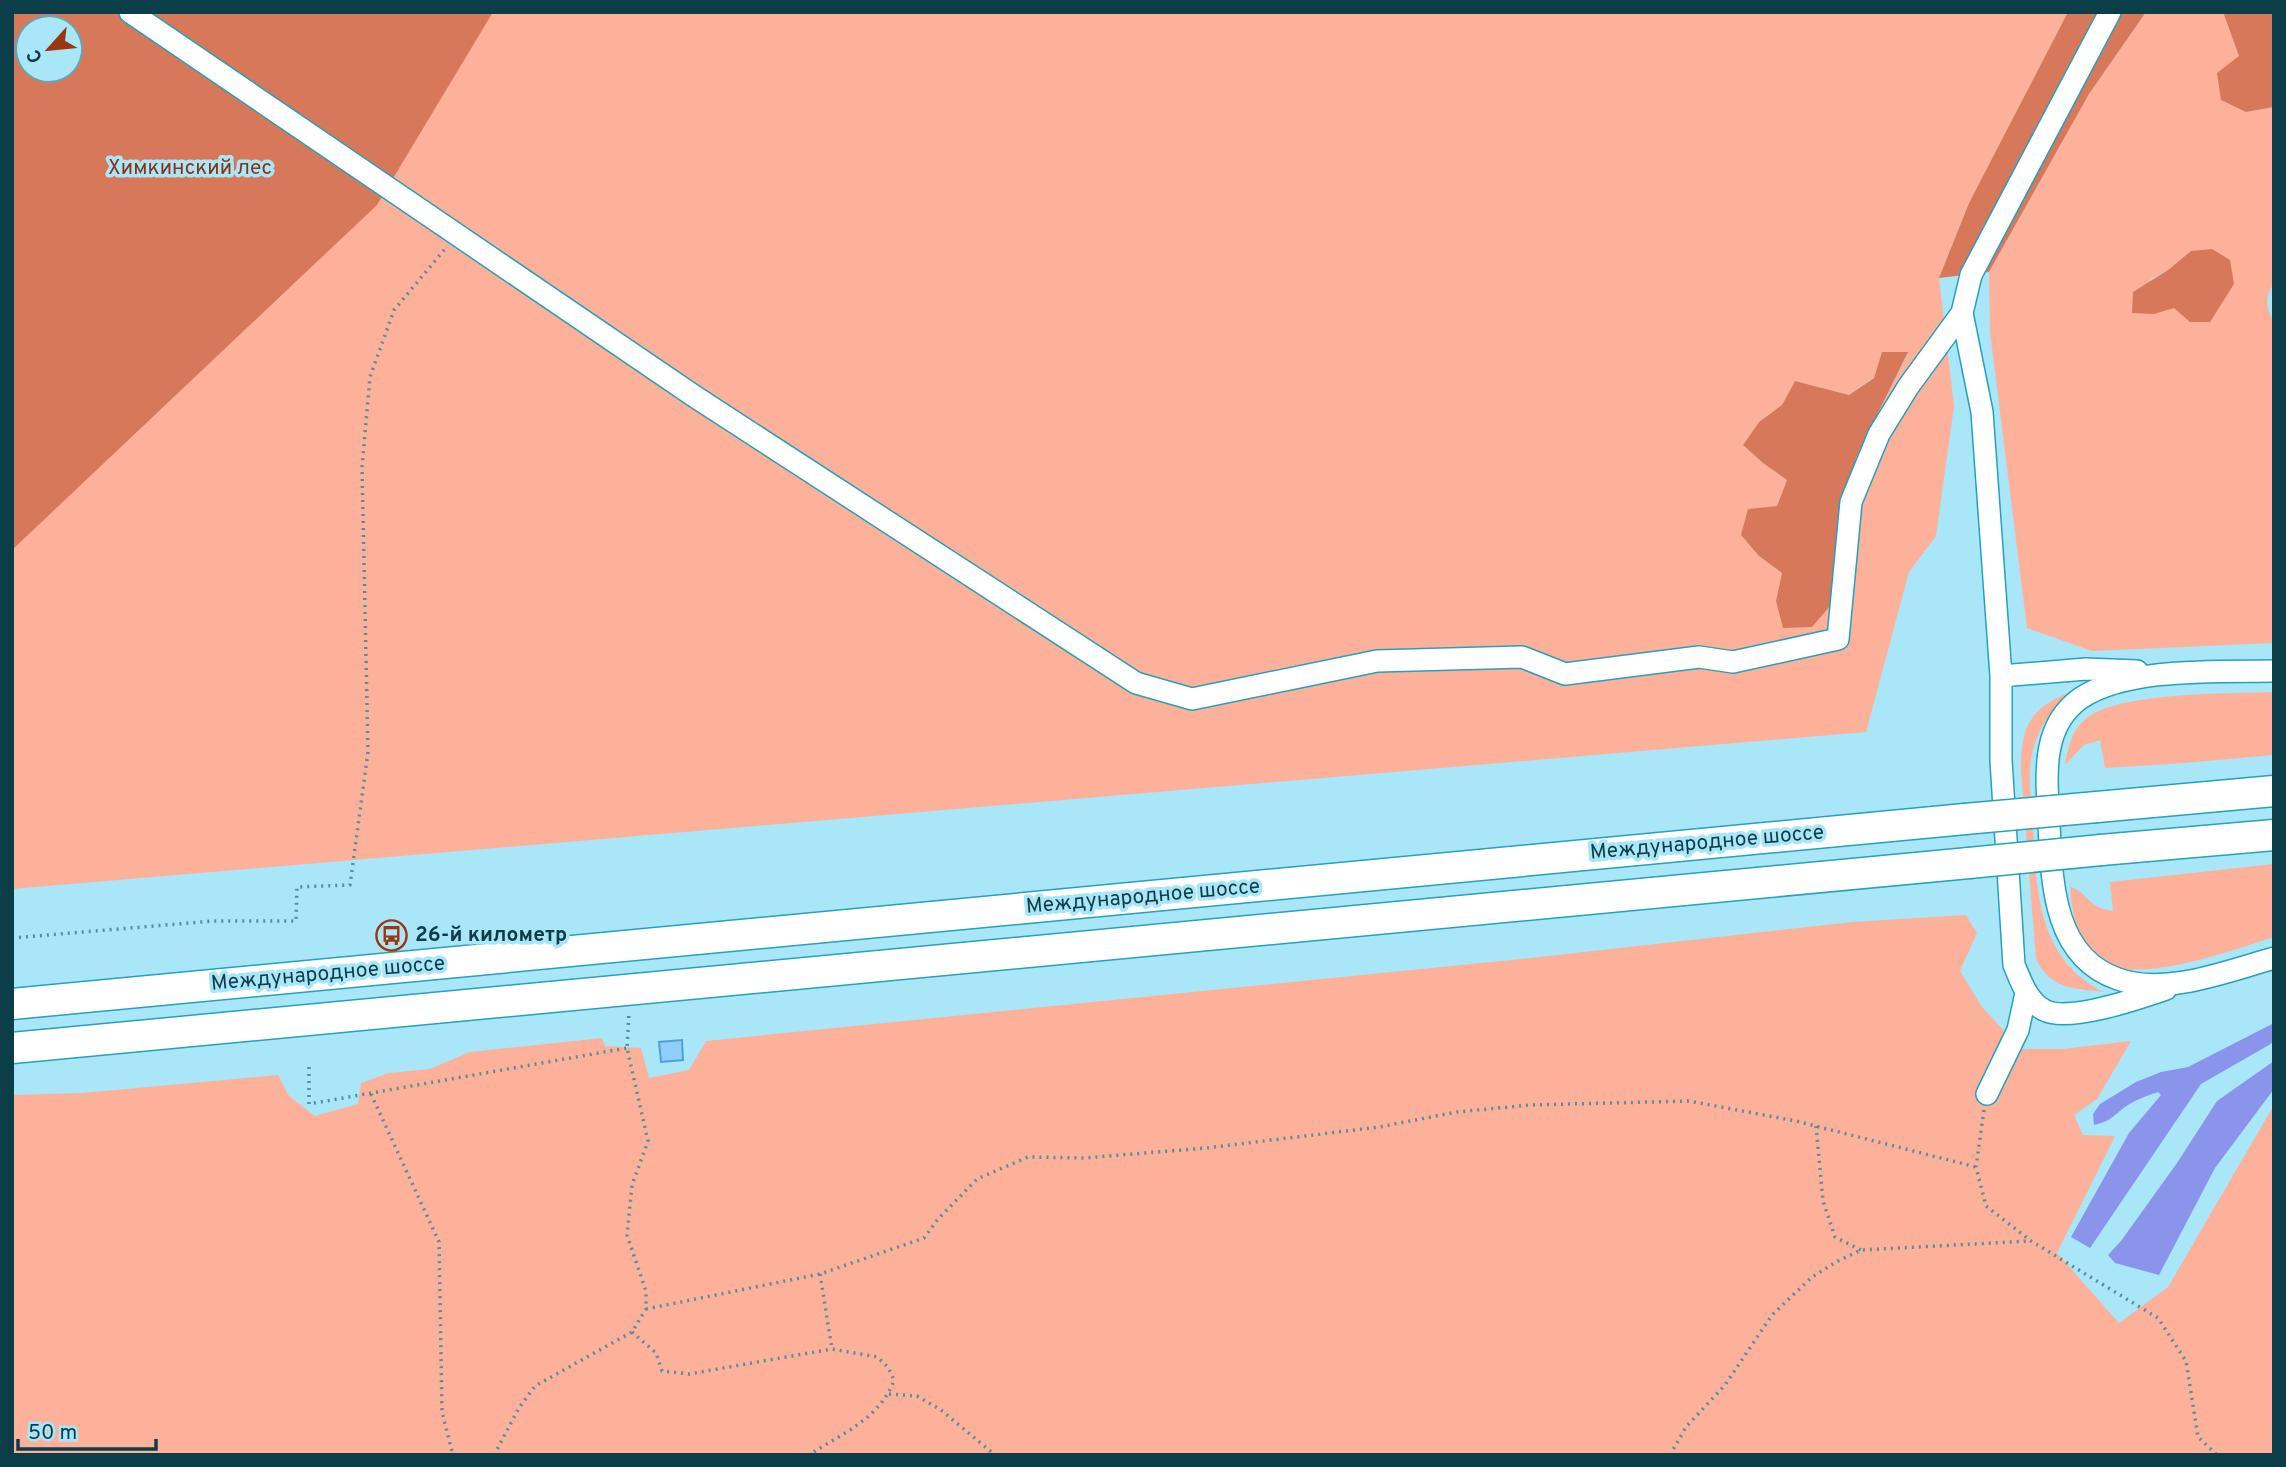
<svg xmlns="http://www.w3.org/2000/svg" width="2286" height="1467" viewBox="0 0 2286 1467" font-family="Overpass,sans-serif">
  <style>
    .green { fill: #fdb19a; fill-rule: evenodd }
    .forest { fill: #d8785a; fill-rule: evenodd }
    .water { fill: #8b94eb }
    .building { fill: #8fcef8; stroke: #4fa1d3; stroke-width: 2 }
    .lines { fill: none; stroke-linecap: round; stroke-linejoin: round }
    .minor-casing { stroke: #25a1bd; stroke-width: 24 }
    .highway-casing { stroke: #25a1bd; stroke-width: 33 }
    .path { stroke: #578e9c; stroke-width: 3.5; stroke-dasharray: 2 5; stroke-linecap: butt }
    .minor { stroke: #fff; stroke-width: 21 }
    .highway { stroke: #fff; stroke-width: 30 }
    .highway-bridge-casing { stroke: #25a1bd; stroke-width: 33; stroke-linecap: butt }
    .highway-bridge { stroke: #fff; stroke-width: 30 }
    .labels { text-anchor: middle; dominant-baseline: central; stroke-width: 7; stroke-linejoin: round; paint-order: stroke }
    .park-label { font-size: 21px; fill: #8a3215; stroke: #a9e6f7 }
    .street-label { font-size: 21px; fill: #0c3e4a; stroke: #a9e6f7 }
    .poi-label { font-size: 21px; font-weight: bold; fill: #0c3e4a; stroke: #a9e6f7; text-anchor: start }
  </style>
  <rect width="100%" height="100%" fill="#a9e6f7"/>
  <path class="green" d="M 12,12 L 2068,12 L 1969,203 L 1939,278 L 1954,406 L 1936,536 L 1909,572 L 1866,732 L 12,889 ZM 28,28 L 70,28 L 70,70 L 28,70 ZM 1908,353 L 1856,458 L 1835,550 L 1830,606 L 1776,601 L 1782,573 L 1759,556 L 1748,509 L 1777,506 L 1787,480 L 1763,463 L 1743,445 L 1759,422 L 1782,405 L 1795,381 L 1849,395 Z
    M 2146,12 L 2223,12 L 2239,56 L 2246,112 L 2274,107 L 2274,283 C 2265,296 2265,308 2274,321 L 2274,643 L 2092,651 L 2027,628 L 1990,332 L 1989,272 L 2089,94 ZM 2191,251 L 2190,322 L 2150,280 L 2168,270 Z
    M 2274,692 L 2274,755 L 2185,763 L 2105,768 L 2100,740 L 2084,745 L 2065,765 C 2068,748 2071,733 2083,721 C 2114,691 2230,694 2274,692 Z
    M 2068,693 C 2053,709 2040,725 2034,746 C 2026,772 2031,800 2033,826 C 2036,891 2038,960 2104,992 C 2074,988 2051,990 2036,959 L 2021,771 C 2021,729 2028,709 2068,693 Z
    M 2274,864 L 2274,937 C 2234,949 2129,990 2095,957 C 2076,937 2072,913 2070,887 C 2086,890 2087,908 2113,911 L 2110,882 Z
    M 1966,915 L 1977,933 L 1960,971 L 1982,1007 L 2021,1049 L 2062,1049 L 2131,1041 L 2097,1099 L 2074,1115 L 2083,1135 L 2115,1136 L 2057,1253 L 2119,1323 L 2168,1287 L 2274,1105 L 2274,1455 L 12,1455 L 12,1095 L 83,1093 L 278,1075 L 289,1096 L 315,1116 L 358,1104 L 361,1083 L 389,1073 L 430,1069 L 470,1052 L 602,1038 L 605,1046 L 641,1048 L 649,1078 L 689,1070 L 706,1041 L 1521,959 L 1852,922 Z"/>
  <path class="forest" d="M 12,12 L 493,12 L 377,205 L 12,550 ZM 28,28 L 70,28 L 70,70 L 28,70 Z
    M 2068,12 L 2146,12 L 2089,94 L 1989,272 L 1939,278 L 1969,203 Z
    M 2223,12 L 2274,12 L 2274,107 L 2246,112 L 2221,100 L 2217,73 L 2239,56 Z
    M 2212,249 L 2230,260 L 2234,284 L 2210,322 L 2190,322 L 2174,308 L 2154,314 L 2132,313 L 2133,292 L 2168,270 L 2191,251 Z
    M 1882,352 L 1908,352 L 1856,458 L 1835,550 L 1830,606 L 1812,627 L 1783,628 L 1776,601 L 1782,573 L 1759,556 L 1741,535 L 1748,509 L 1777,506 L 1787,480 L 1763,463 L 1743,445 L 1759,422 L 1782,405 L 1795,381 L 1849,395 L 1874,378 Z"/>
  <path class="water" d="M 2274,1023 L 2274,1041 L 2269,1045 L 2201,1084 L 2090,1248 L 2071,1237 L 2129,1133 L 2161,1095 L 2158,1092 C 2146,1096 2135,1100 2125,1107 C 2112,1117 2111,1121 2094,1125 L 2093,1114 L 2100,1104 L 2136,1082 L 2161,1072 L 2188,1067 Z
    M 2274,1061 L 2274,1089 L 2215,1168 L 2159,1275 L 2115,1263 L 2108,1255 L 2121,1241 L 2177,1163 L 2217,1101 Z"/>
  <path class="building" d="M 682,1040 L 683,1060 L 661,1062 L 659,1042 Z"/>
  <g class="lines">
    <defs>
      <path id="minor" d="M 130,12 L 694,396 L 1136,683 L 1192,699 L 1377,661 L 1522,657 L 1565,674 L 1699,657 L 1733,662 L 1838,639 L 1851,502 L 1879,434 L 1908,387 L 1962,313 L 1971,275 L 2110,12
        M 1962,313 L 1982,412 L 2001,676
        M 2137,671 L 2086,669 L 2001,676 L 2001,760 L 2014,965 C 2021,981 2027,1001 2044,1010 C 2068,1023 2140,998 2166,989
        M 2274,671 C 2219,672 2128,667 2081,698 C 2039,727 2047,780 2049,825 C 2052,882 2053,957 2118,979 C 2165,996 2228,971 2274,958
        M 1987,1094 L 2018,1030 L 2026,993"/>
      <path id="highway" d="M 2097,807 L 2274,791
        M 2101,850 L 2274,835
        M 12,1004 L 1965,819
        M 12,1048 L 1969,863"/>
    </defs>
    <use href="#minor" class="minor-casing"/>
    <use href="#highway" class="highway-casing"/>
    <path class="path" d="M 12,938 L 213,921 L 296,921 L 297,887 L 350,885 L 368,752 L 362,467 L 370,377 L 394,310 L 445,249
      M 309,1067 L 309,1104 L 627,1048
      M 371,1094 L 439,1242 L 442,1412 L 453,1455
      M 1984,1110 L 1976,1167 L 1986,1206 L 2031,1241 L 2158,1318 L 2186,1361 L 2198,1437 L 2217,1455
      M 1816,1126 L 1823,1201 L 1835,1237 L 1861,1250
      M 820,1274 L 832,1349
      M 646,1309 L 820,1274 L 924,1238 L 938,1219 L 977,1179 L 1028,1157 L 1084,1158 L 1206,1148 L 1379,1127 L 1457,1112 L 1530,1105 L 1689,1101 L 1796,1121 L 1976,1167
      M 632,1332 L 656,1353 L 662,1371 L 689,1374 L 832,1349 L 877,1357 L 888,1367 L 894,1380 C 880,1419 841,1434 809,1455
      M 889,1394 L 917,1396 L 941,1410 L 995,1455
      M 494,1455 L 519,1408 L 535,1386 L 632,1332 L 646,1309 L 646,1291 L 627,1235 L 632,1185 L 648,1141 L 627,1048 L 629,1012
      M 1670,1455 L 1686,1427 L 1725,1385 L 1772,1315 L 1812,1277 L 1836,1262 L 1861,1250 L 2029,1241"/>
    <use href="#minor" class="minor"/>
    <use href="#highway" class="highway"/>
    <defs>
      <path id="highway-bridge" d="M 1965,819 L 2097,807
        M 1969,863 L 2101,850"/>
    </defs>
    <use href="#highway-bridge" class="highway-bridge-casing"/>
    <use href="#highway-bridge" class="highway-bridge"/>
  </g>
  <defs>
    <symbol id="bus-ring" viewBox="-11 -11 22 22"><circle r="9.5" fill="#a9e6f7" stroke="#9c3511" stroke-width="1.5"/><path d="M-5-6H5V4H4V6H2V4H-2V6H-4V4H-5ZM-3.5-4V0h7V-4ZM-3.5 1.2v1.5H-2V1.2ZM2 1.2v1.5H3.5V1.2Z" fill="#9c3511"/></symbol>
  </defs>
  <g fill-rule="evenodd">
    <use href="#bus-ring" x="374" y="918" width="35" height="35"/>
  </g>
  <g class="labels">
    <g class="park-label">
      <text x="190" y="168">Химкинский лес</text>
    </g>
    <g class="street-label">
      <text transform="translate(1707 843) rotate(-5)">Международное шоссе</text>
      <text transform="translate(1143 897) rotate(-5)">Международное шоссе</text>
      <text transform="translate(328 974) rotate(-5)">Международное шоссе</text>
    </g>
    <g class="poi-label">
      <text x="415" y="935">26-й километр</text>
    </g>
  </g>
  <rect width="2286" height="1467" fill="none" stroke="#0c3e4a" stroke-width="28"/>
  <g transform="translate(49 49) rotate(243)"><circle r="33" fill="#a9e6f7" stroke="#6aa3b2" stroke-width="2"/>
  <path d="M0-5L12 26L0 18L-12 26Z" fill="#9c3511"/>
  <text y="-10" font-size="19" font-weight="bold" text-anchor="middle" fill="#0c3e4a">С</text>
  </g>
  <path d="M18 1439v10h138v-10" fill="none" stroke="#0c3e4a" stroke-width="3.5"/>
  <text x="28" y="1439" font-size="21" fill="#0c3e4a" stroke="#a9e6f7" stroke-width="5" paint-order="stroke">50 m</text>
</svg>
